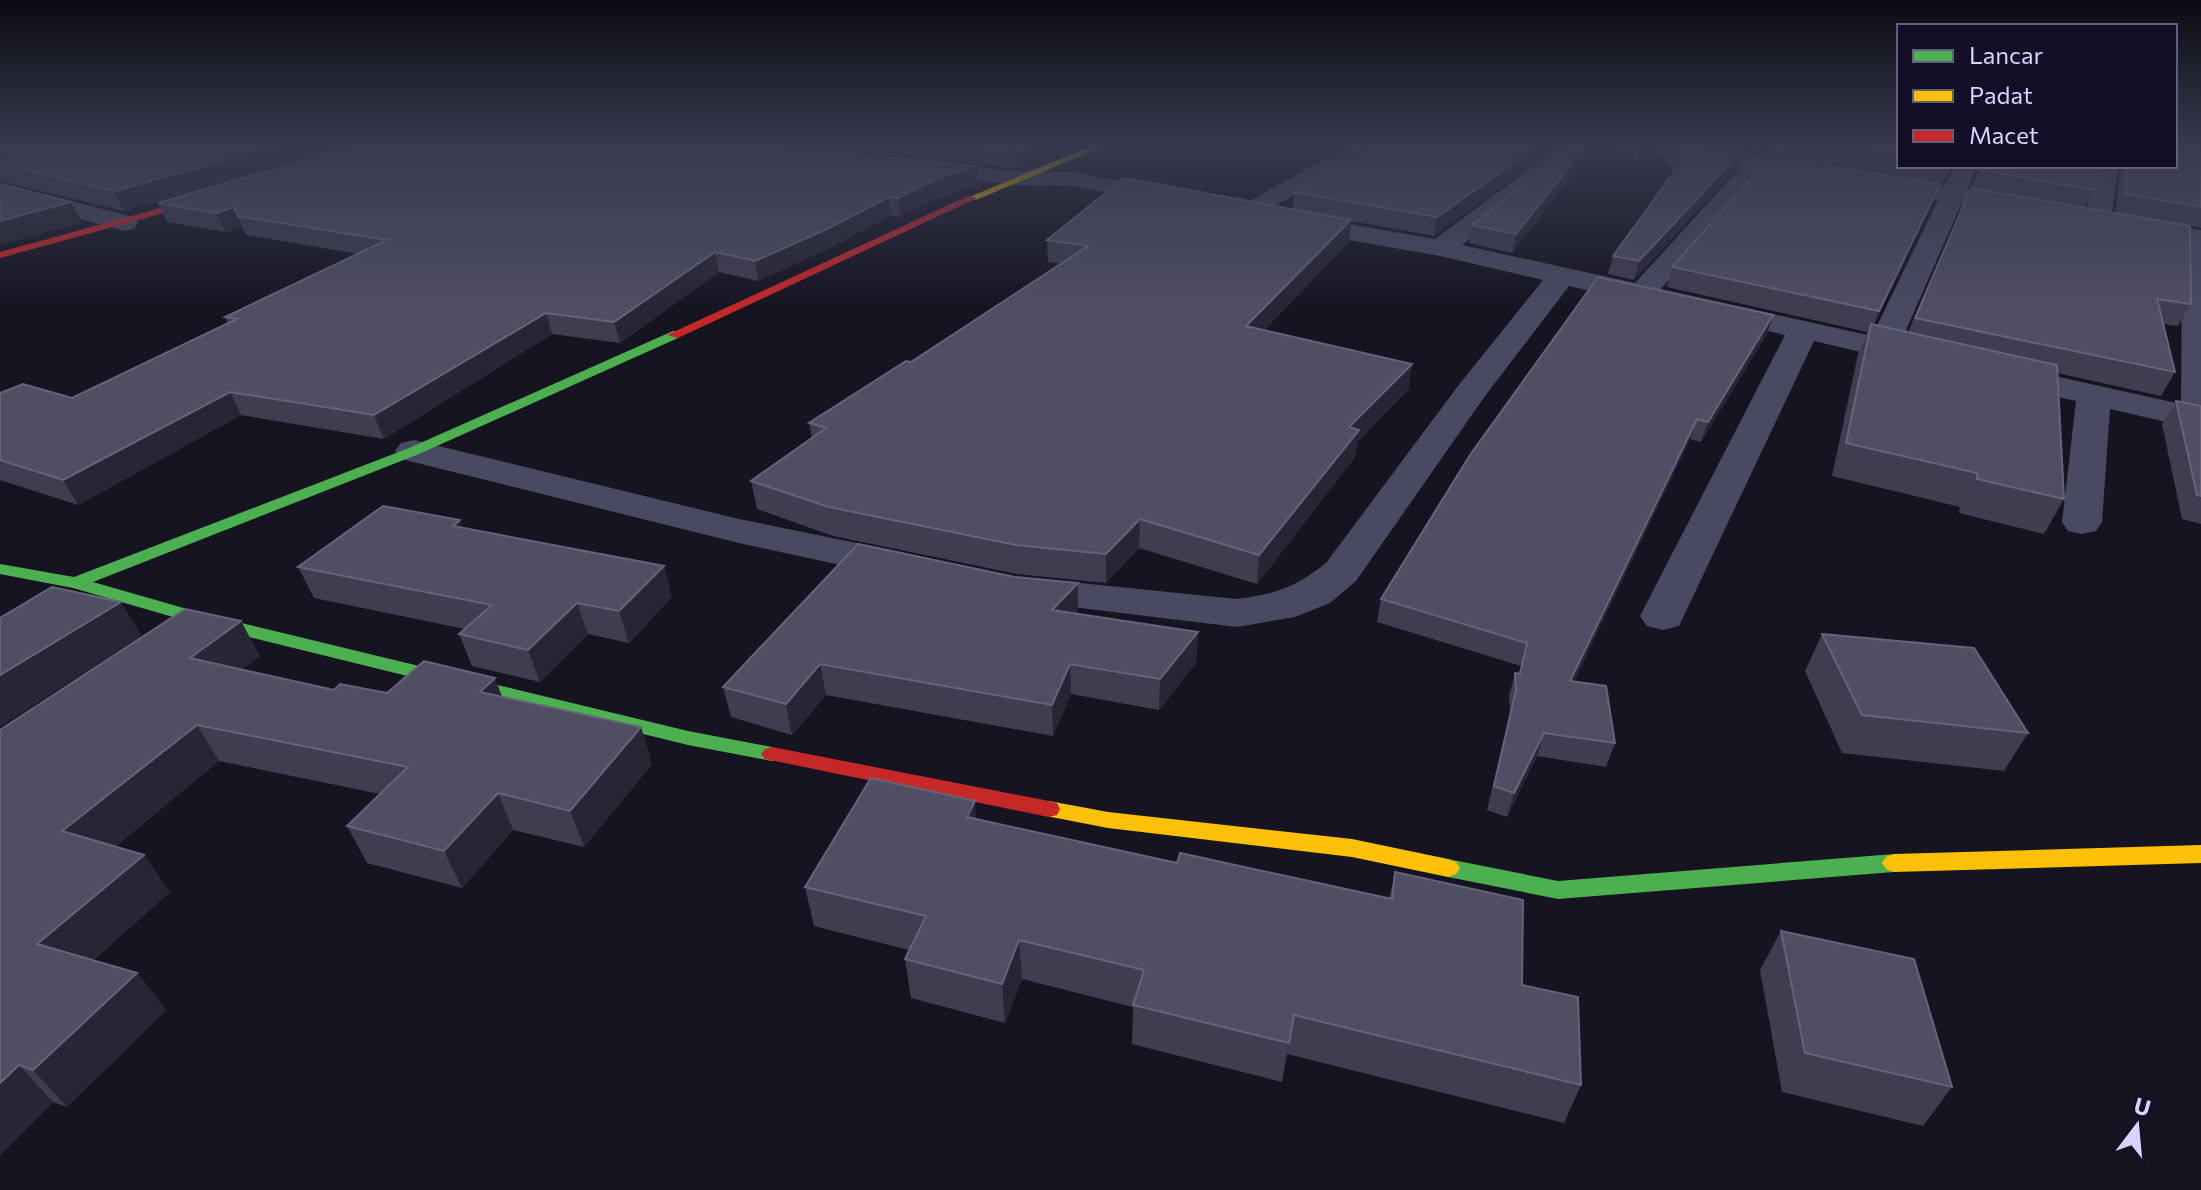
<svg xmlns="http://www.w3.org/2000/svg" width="2201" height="1190" viewBox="0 0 2201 1190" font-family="Commissioner,sans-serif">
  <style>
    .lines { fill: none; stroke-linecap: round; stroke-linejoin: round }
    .lane { fill: #4a4962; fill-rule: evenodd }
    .street { fill: #4a4962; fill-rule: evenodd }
    .fast { fill: #4caf50; fill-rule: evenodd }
    .slow { fill: #ffc107; fill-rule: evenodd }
    .jam { fill: #c62828; fill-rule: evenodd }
    .wall { fill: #403d50 }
    .shaded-wall { fill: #282635 }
    .building { fill: #504e63; stroke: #66637b; stroke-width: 2 }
  </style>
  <rect width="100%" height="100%" fill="#161421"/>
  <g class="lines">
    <path class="lane" d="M 1773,144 L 1793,144 L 1764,166 L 1752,166 L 1749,162 Z"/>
    <path class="street" d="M 1353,144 L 1380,144 L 1255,218 L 1237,218 L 1233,213 L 1237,208 Z
      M 1563,144 L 1588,144 L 1462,245 L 1635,283 L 1742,166 L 1656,151 L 1645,144 L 1696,144 L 1944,186 L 1955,166 L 1971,166 L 1975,171 L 1967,190 L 2024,199 L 2033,202 L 2037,207 L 2033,212 L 2024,215 L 1961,204 L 1901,342 L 1932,349 L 1937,356 L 1932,363 L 1921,366 L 1814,341 L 1679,626 L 1663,630 L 1647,626 L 1640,616 L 1785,335 L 1569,286 L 1485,396 L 1356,581 L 1330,603 L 1295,617 L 1237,627 L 1006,599 L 999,590 L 1006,581 L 1021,577 L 1237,599 C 1276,594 1294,588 1326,563 L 1461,382 L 1543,280 L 1440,256 L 1292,230 L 1283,228 L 1279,222 L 1283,216 L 1292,214 L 1435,239 ZM 1764,169 L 1938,200 L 1872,336 L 1661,289 Z
      M 917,161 L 1014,171 L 1073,172 L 1170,191 L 1179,193 L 1182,198 L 1179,203 L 1170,205 L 1073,186 L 1014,185 L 909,173 L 905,168 L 909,163 Z
      M 2118,166 L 2111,220 L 2107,226 L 2089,226 L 2085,220 L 2095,167 Z
      M 0,183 L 134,217 L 138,223 L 134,229 L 125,231 L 0,198 Z
      M 2131,218 L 2201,230 L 2201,430 L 2110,409 L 2102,522 L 2096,531 L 2082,534 L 2068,531 L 2062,522 L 2076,401 L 1988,381 L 1983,374 L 1988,367 L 2000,364 L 2181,404 L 2182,243 L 2122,232 L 2118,226 L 2122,220 Z
      M 414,440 L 739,519 L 906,553 L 921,557 L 927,566 L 921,575 L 906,579 L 739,543 L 401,459 L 395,451 L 401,443 Z"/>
    <path class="fast" d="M 673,331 L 678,332 L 678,338 L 419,454 L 93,582 L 208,615 L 688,731 L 772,747 L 779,749 L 783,754 L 779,759 L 772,761 L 688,745 L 204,626 L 73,588 L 0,574 L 0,564 L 74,577 L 409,448 Z
      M 1894,854 L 1902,857 L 1906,863 L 1902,869 L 1894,872 L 1558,899 L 1448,877 L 1440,874 L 1436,868 L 1440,862 L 1448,859 L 1558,881 Z"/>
    <path class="slow" d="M 1096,144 L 1109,144 L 976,200 L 967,198 Z
      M 1049,801 L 1108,812 L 1352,839 L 1448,859 L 1456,862 L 1460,868 L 1456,874 L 1448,877 L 1352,857 L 1108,828 L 1041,815 L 1038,809 L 1041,803 Z
      M 2201,845 L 2201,863 L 1894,872 L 1886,869 L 1882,863 L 1886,857 L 1894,854 Z"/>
    <path class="jam" d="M 218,192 L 223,195 L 222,197 L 0,258 L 0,252 Z
      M 968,196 L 977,198 L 678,338 L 667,335 Z
      M 772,747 L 1049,801 L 1057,803 L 1060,809 L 1057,815 L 1049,817 L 765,759 L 761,754 L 765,749 Z"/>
  </g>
  <path class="wall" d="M 0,144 L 358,144 L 124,211 L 0,181 Z
    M 791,144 L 1076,144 L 1017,168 Z
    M 1377,144 L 1559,144 L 1434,236 L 1351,221 L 1349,242 L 1264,330 L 1412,364 L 1408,390 L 1357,442 L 1355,457 L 1257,584 L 1139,548 L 1106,583 L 1017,574 L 833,536 L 757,509 L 751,481 L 812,438 L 809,423 L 911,362 L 1061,264 L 1048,262 L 1047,240 L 1292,209 L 1294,192 Z
    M 1574,144 L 1596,144 L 1512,253 L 1469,243 L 1472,225 Z
    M 1608,144 L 1651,144 L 1649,150 L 1636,163 Z
    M 1659,144 L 1692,144 L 1736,168 L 1634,280 L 1608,274 L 1613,256 L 1675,170 L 1657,154 Z
    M 1713,144 L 1769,144 L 1758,152 Z
    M 1786,144 L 1899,144 L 1899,166 L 1952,166 L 1942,183 L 1783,156 Z
    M 2201,144 L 2201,228 L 2190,226 L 2191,304 L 2178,326 L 2163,324 L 2175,372 L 2161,396 L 2057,373 L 2064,499 L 2044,534 L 1959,513 L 1960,507 L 1832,476 L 1858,354 L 1867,332 L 1667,287 L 1672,267 L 1940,184 L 1874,325 L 1908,332 L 1971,188 L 2115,213 L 2121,166 L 2175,166 Z
    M 977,166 L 978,184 L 938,198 L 900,217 L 891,215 L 830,248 L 758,281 L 719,272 L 620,343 L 552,334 L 384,439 L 241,415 L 78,505 L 0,480 L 0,393 L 72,398 L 228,324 L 225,317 L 358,254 L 246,235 L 242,226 L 225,232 L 167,222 L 158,203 Z
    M 1973,166 L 2098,166 L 2094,190 L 2085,208 L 1971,188 L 1978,172 Z
    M 1773,315 L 1767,334 L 1701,442 L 1690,439 L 1574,681 L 1615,743 L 1606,767 L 1537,756 L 1507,817 L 1487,810 L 1510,713 L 1509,696 L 1515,673 L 1519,673 L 1521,666 L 1377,622 L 1381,599 Z
    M 2176,401 L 2201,406 L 2201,524 L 2182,519 L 2162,424 Z
    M 464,528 L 672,597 L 629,643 L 588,634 L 540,682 L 472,666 L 459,634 L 465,629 L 314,598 L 298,567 Z
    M 858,544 L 1078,613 L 1078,614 L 1198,632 L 1196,663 L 1159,710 L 1071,694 L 1053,736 L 826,695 L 792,735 L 731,717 L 723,687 Z
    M 1822,634 L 2028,733 L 2004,771 L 1842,753 L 1805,671 Z
    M 260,656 L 242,669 L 334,690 L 502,697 L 641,727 L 652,764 L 584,847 L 513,830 L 462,888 L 367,863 L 347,826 L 380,794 L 219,761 L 115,847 L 170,892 L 93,960 L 137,973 L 166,1010 L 67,1107 L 53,1102 L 0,1155 L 0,730 Z
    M 976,819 L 1177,863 L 1389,899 L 1395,872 L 1522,985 L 1581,1085 L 1564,1123 L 1287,1054 L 1282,1082 L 1132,1044 L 1133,1007 L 1022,979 L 1005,1023 L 911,998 L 905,959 L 909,950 L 814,926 L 805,887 Z
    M 1781,931 L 1952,1087 L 1923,1126 L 1782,1092 L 1760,970 Z"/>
  <path class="shaded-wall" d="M 286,144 L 358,144 L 124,211 L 114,191 Z
    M 1034,144 L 1076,144 L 1017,168 L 1016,151 Z
    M 1540,144 L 1559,144 L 1434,236 L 1437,217 Z
    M 1587,144 L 1596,144 L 1512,253 L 1516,234 Z
    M 1643,144 L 1651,144 L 1649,150 L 1636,163 L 1641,146 Z
    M 1760,144 L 1769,144 L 1758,152 Z
    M 1741,152 L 1736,168 L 1634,280 L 1639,261 Z
    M 977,166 L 978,184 L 938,198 L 900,217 L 898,198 L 936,179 Z
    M 1940,184 L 1933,202 L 1870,333 L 1879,311 Z
    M 889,197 L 891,215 L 830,248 L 758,281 L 755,261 Z
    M 71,202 L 82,223 L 0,245 L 0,221 Z
    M 234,207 L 242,226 L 225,232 L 216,213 Z
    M 1351,220 L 1349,242 L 1245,351 L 1246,326 Z
    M 715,252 L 719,272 L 620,343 L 614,322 Z
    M 546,313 L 552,334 L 384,439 L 374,415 Z
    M 1773,315 L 1767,334 L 1701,442 L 1708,422 Z
    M 1412,364 L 1408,390 L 1357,442 L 1355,457 L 1257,584 L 1259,555 L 1349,427 Z
    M 230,392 L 241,415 L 78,505 L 63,480 Z
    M 1697,419 L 1690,439 L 1563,704 L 1570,681 Z
    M 1140,519 L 1139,548 L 1106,583 L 1106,554 Z
    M 460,520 L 472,550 L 453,526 Z
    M 664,566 L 672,597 L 629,643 L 619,611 Z
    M 1078,583 L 1078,613 L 1053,639 L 1052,610 Z
    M 121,602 L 142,636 L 0,727 L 0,675 Z
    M 577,603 L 588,634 L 540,682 L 528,650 Z
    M 241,621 L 260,656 L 211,693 L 190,658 Z
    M 1198,632 L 1196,663 L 1159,710 L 1160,679 Z
    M 820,664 L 826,695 L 792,735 L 786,704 Z
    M 1070,664 L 1071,694 L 1053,736 L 1052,705 Z
    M 495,678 L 509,714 L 480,692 Z
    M 197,725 L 219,761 L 90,868 L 62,831 Z
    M 641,727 L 652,764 L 584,847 L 570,811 Z
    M 1544,733 L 1537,756 L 1507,817 L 1514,793 Z
    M 498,793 L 513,830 L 462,888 L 444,851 Z
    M 975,801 L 978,840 L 967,817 Z
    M 144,855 L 170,892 L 68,981 L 37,944 Z
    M 1019,940 L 1022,979 L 1005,1023 L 1002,984 Z
    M 137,973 L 166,1010 L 67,1107 L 33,1070 Z
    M 19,1065 L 53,1102 L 0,1155 L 0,1083 Z"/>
  <path class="building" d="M 0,144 L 286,144 L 114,191 L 0,164 Z
    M 359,144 L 763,144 L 977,166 L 936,179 L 898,198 L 889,197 L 827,229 L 755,261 L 715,252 L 614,322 L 546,313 L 374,415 L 230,392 L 63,480 L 0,460 L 0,393 L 23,384 L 72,398 L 237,319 L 225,317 L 387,240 L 238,216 L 234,207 L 216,213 L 158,203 Z
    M 951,144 L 1034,144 L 1016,151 Z
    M 1377,144 L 1540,144 L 1437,217 L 1294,192 Z
    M 1574,144 L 1587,144 L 1516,234 L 1472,225 Z
    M 1667,144 L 1692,144 L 1741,152 L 1639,261 L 1613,256 L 1684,158 Z
    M 1818,144 L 1899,144 L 1899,157 Z
    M 2175,144 L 2201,144 L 2201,207 L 2125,194 L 2128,166 L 2175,166 Z
    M 1771,156 L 1940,184 L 1879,311 L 1672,267 Z
    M 1981,166 L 2098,166 L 2094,190 L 1979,170 Z
    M 1124,178 L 1351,220 L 1246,326 L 1412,364 L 1349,427 L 1359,430 L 1259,555 L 1140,519 L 1106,554 L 1016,545 L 829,507 L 751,481 L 826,428 L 809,423 L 906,361 L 911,362 L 1088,246 L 1047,240 Z
    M 0,184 L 71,202 L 0,221 Z
    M 1971,188 L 2190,226 L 2191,304 L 2157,299 L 2175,372 L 1915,318 Z
    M 1598,277 L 1773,315 L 1708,422 L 1697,419 L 1570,681 L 1606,686 L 1615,743 L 1544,733 L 1514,793 L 1494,786 L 1516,690 L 1515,673 L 1520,674 L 1527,643 L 1381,599 L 1470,455 Z
    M 1871,324 L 2057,365 L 2064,499 L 1977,479 L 1977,473 L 1846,443 Z
    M 2176,401 L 2201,406 L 2201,496 L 2197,495 Z
    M 383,506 L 460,520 L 453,526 L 664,566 L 619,611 L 577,603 L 528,650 L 459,634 L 492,605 L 298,567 Z
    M 858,544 L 1015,577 L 1078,583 L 1052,610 L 1198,632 L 1160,679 L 1070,664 L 1052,705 L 820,664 L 786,704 L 723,687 Z
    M 52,587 L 121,602 L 0,675 L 0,618 Z
    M 185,609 L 241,621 L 190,658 L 334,690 L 340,684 L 387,693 L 424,661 L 495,678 L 480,692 L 641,727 L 570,811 L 498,793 L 444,851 L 347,826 L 408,767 L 197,725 L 62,831 L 144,855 L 37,944 L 137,973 L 33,1070 L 19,1065 L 0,1083 L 0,730 Z
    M 1822,634 L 1974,648 L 2028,733 L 1862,715 Z
    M 871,778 L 975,801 L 967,817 L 1177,863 L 1180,853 L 1392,899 L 1395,872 L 1523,900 L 1522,985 L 1578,997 L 1581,1085 L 1294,1015 L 1289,1043 L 1133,1005 L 1144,970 L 1019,940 L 1002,984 L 905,959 L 926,916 L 805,887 Z
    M 1781,931 L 1914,959 L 1952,1087 L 1805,1053 Z"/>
  <linearGradient id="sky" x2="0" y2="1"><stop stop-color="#0c0b12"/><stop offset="0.46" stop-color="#363a4e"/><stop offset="1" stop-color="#363a4e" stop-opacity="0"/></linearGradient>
  <rect width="2201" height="311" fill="url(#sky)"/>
  <rect x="1897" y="24" width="280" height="144" fill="#130f26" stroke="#625e7d" stroke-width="2"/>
  <rect x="1913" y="50" width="40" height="12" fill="#4caf50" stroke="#625e7d" stroke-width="2"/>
  <text x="1969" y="64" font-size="24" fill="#d9d4ff">Lancar</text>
  <rect x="1913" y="90" width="40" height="12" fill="#ffc107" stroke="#625e7d" stroke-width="2"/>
  <text x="1969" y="104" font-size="24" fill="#d9d4ff">Padat</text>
  <rect x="1913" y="130" width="40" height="12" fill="#c62828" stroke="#625e7d" stroke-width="2"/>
  <text x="1969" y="144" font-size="24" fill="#d9d4ff">Macet</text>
  <g transform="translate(2137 1126) rotate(16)" stroke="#130f26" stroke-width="6" paint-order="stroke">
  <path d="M0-6L14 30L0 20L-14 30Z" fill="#d9d4ff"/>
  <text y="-12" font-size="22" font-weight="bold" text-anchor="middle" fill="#d9d4ff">U</text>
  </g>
</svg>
